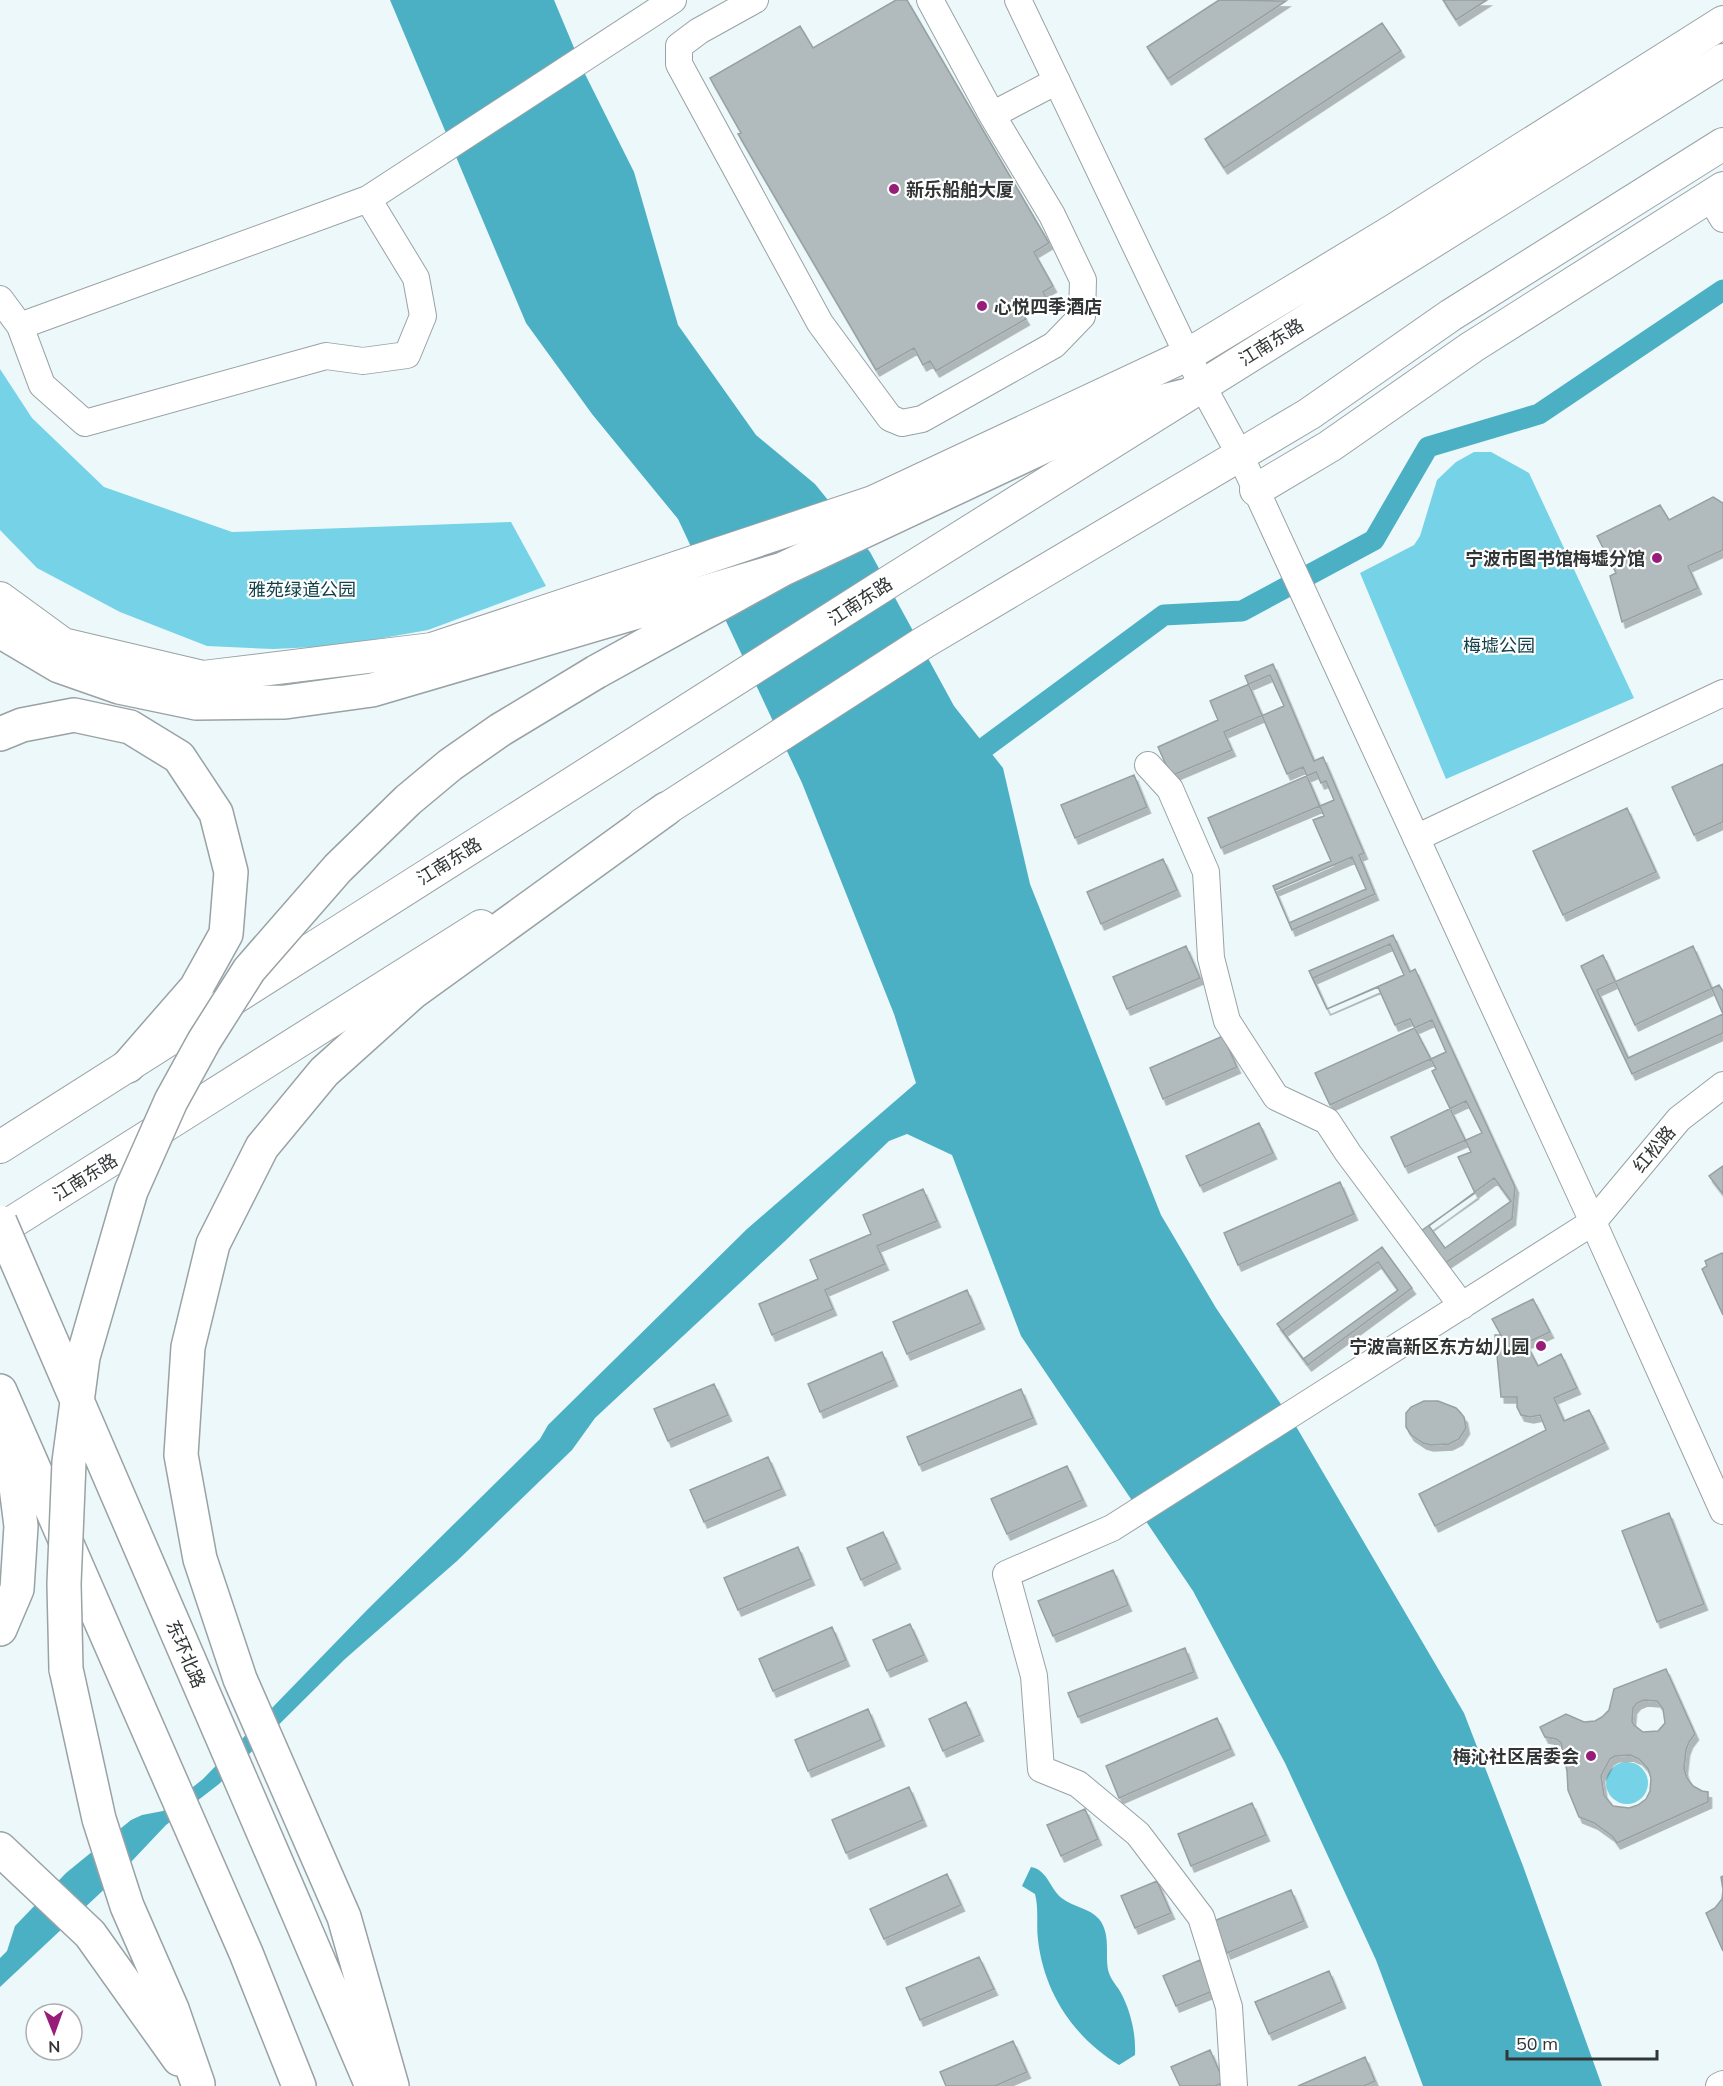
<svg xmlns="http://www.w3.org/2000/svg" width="1723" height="2086" viewBox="0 0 1723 2086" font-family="Mulish,'Noto Sans SC',sans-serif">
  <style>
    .green { fill: #76d2e6 }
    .water { fill: #4cb0c5 }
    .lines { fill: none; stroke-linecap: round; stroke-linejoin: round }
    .canal { stroke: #4cb0c5; stroke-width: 21 }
    .building { fill: #b1bbbe; stroke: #97a1a3; stroke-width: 1.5; fill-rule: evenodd; filter: url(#shadow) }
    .minor-casing { stroke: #99a2a5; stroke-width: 28 }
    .major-casing { stroke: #99a2a5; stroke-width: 34 }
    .highway-casing { stroke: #99a2a5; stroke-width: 36 }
    .minor { stroke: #fff; stroke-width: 26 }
    .major { stroke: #fff; stroke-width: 32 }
    .highway { stroke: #fff; stroke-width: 33 }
    .highway-bridge-casing { stroke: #99a2a5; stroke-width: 36; stroke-linecap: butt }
    .highway-bridge { stroke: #fff; stroke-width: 33 }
    .poi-dot { fill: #961d78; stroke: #fff; stroke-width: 2 }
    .labels { text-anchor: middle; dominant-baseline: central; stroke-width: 4.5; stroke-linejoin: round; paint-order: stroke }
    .poi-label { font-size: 18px; font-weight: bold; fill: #313536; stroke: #fff; text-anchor: end }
    .street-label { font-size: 18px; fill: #313536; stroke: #fff }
    .park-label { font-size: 18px; fill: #13414a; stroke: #fff }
  </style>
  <defs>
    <filter id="shadow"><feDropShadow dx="3.5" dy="6" stdDeviation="0" flood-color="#0004"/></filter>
  </defs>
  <rect width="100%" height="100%" fill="#edf8fa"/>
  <path class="green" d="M 0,369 L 32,418 L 104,487 L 232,532 L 511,522 L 546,586 L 428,630 L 338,646 L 273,649 L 207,646 L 120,612 L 37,568 L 0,530 Z
    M 1474,452 L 1491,452 L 1529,473 L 1634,698 L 1446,779 L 1360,573 L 1414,545 L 1420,536 L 1437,480 L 1456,462 Z
    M1606 1783a21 21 0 1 1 42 0a21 21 0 1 1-42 0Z"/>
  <path class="water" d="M 390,0 L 554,0 L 585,74 L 634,172 L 678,325 L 756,435 L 815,484 L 870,552 L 954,706 L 1003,768 L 1030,884 L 1161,1215 L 1216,1308 L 1297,1428 L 1464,1713 L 1523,1866 L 1602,2086 L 1423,2086 L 1376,1960 L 1285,1763 L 1193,1591 L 1021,1336 L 952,1155 L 907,1134 L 889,1141 L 784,1242 L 595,1418 L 572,1450 L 457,1561 L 345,1659 L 219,1784 L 166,1825 L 112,1882 L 0,1987 L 0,1958 L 7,1951 L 15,1926 L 66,1873 L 131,1820 L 142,1815 L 163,1811 L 203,1779 L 368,1609 L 540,1439 L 548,1425 L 747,1229 L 916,1083 L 894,1014 L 802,783 L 678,519 L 592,414 L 526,323 Z
    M 1031,1867 C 1048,1870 1050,1890 1063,1899 C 1074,1907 1089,1908 1099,1919 C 1112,1935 1104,1958 1109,1973 C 1111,1980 1118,1987 1121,1993 C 1131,2012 1136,2034 1135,2055 L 1119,2065 C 1073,2037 1044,1992 1038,1940 C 1036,1925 1039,1909 1035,1894 L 1022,1886 Z"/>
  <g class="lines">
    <path class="canal" d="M 965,762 L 1164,615 L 1242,611 L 1374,540 L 1428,447 L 1539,414 L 1723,290"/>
  </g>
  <path class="building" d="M 896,0 L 907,0 L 1049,243 L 1034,252 L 1053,286 L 1043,292 L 1046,297 L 1021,311 L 1026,319 L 936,371 L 930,361 L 923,365 L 914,348 L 876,370 L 738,134 L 741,133 L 710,78 L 800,26 L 813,48 Z
    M 1219,0 L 1286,1 L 1168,79 L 1147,47 Z
    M 1443,0 L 1487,0 L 1456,20 Z
    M 1382,23 L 1401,51 L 1224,168 L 1205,139 Z
    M 1713,497 L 1723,503 L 1723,550 L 1688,566 L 1698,588 L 1622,622 L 1610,576 L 1616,573 L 1597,536 L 1660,505 L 1669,520 Z
    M 1273,664 L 1314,761 L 1323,757 L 1364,853 L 1359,855 L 1375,894 L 1292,930 L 1273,886 L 1331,861 L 1313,820 L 1324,816 L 1303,767 L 1287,774 L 1245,676 Z
    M 1270,675 L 1284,706 L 1224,732 L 1232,750 L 1171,776 L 1158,747 L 1218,720 L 1210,701 Z
    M 1723,764 L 1723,822 L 1694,835 L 1672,787 Z
    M 1316,772 L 1321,783 L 1326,781 L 1334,800 L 1221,848 L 1208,818 Z
    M 1134,775 L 1147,807 L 1075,838 L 1061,805 Z
    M 1627,808 L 1656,872 L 1563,915 L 1533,851 Z
    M 1352,857 L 1366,889 L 1289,923 L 1275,890 Z
    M 1163,859 L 1177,890 L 1101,924 L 1087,892 Z
    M 1393,935 L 1410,972 L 1415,969 L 1515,1187 L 1512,1219 L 1444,1264 L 1421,1231 L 1475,1193 L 1458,1157 L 1471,1152 L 1432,1071 L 1436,1069 L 1410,1019 L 1395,1025 L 1378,987 L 1327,1009 L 1309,971 Z
    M 1390,944 L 1404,975 L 1327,1009 L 1313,978 Z
    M 1186,946 L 1200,978 L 1127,1009 L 1113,977 Z
    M 1693,946 L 1723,1014 L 1628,1058 L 1597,990 Z
    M 1603,955 L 1635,1025 L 1719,985 L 1723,991 L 1723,1033 L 1632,1074 L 1581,966 Z
    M 1432,1020 L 1446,1052 L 1330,1105 L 1315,1073 Z
    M 1223,1036 L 1237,1067 L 1163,1099 L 1150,1068 Z
    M 1466,1101 L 1482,1133 L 1405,1167 L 1391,1137 Z
    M 1259,1123 L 1273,1153 L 1200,1186 L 1186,1156 Z
    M 1723,1166 L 1723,1194 L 1709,1176 Z
    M 1494,1178 L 1511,1201 L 1445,1248 L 1429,1226 Z
    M 1340,1182 L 1354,1214 L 1238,1265 L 1224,1233 Z
    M 923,1189 L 937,1221 L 877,1246 L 885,1264 L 825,1290 L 833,1309 L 772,1335 L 759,1304 L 818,1279 L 810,1260 L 871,1234 L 863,1215 Z
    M 1382,1247 L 1412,1288 L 1308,1365 L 1277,1324 Z
    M 1722,1253 L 1723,1255 L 1723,1315 L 1702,1269 L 1707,1266 L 1705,1261 Z
    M 1378,1262 L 1398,1290 L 1303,1359 L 1283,1331 Z
    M 967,1290 L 981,1323 L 907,1354 L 893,1322 Z
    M 1533,1299 L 1550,1332 L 1526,1343 L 1538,1366 L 1561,1354 L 1577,1388 L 1554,1398 L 1564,1421 L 1589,1410 L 1605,1443 L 1435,1526 L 1419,1494 L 1546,1430 L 1540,1415 L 1530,1417 L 1521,1415 L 1517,1407 L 1517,1397 L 1501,1397 L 1495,1335 L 1501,1335 L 1492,1319 Z
    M 882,1352 L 894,1380 L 820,1412 L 808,1384 Z
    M 714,1384 L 728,1415 L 668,1441 L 654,1409 Z
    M 1021,1389 L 1033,1418 L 919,1465 L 907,1437 Z
    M 1424,1401 L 1438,1401 L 1456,1408 L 1460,1412 L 1464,1417 L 1466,1428 L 1459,1439 L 1449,1444 L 1430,1445 L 1423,1443 L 1411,1435 L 1406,1427 L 1406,1413 L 1411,1407 Z
    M 768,1457 L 782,1489 L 704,1522 L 690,1490 Z
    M 1067,1466 L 1083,1500 L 1007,1534 L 991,1499 Z
    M 1669,1513 L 1704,1604 L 1657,1622 L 1622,1531 Z
    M 883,1532 L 897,1563 L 861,1580 L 847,1548 Z
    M 798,1547 L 811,1579 L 738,1610 L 724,1578 Z
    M 1113,1570 L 1128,1605 L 1053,1636 L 1038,1601 Z
    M 910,1624 L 924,1655 L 887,1671 L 873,1640 Z
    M 832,1627 L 846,1660 L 773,1691 L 759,1659 Z
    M 1185,1648 L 1194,1672 L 1078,1717 L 1068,1693 Z
    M 1666,1669 L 1695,1734 L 1689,1742 L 1686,1750 L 1684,1769 L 1687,1778 L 1693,1786 L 1702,1791 L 1708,1792 L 1708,1802 L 1617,1843 L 1612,1836 L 1594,1823 L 1579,1817 L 1568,1790 L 1567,1771 L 1561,1743 L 1556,1739 L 1545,1737 L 1540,1727 L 1566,1714 L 1584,1722 L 1595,1721 L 1602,1717 L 1609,1710 L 1614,1689 ZM 1644,1700 L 1657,1701 L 1663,1709 L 1665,1723 L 1658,1731 L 1643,1732 L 1634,1725 L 1632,1721 L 1633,1708 L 1637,1703 ZM 1630,1755 L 1639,1759 L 1648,1769 L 1651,1778 L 1650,1791 L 1646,1799 L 1638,1805 L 1629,1808 L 1613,1806 L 1604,1795 L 1601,1776 L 1610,1759 L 1615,1756 Z
    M 966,1702 L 980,1735 L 943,1751 L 929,1719 Z
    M 868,1709 L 881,1740 L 808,1771 L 795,1740 Z
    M 1217,1718 L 1231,1749 L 1119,1798 L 1106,1766 Z
    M 909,1787 L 923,1820 L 846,1853 L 832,1820 Z
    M 1252,1803 L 1266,1835 L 1191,1866 L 1178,1834 Z
    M 1085,1809 L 1098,1839 L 1061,1856 L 1047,1825 Z
    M 947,1874 L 961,1905 L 884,1939 L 870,1909 Z
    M 1723,1876 L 1723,1951 L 1706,1913 L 1715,1908 L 1722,1899 L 1723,1890 L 1721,1877 Z
    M 1157,1881 L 1171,1913 L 1135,1928 L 1121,1896 Z
    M 1291,1890 L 1304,1921 L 1227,1953 L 1214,1921 Z
    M 979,1957 L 994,1989 L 920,2020 L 906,1988 Z
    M 1200,1960 L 1213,1991 L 1176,2006 L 1163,1976 Z
    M 1329,1971 L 1342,2002 L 1269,2034 L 1255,2002 Z
    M 1013,2041 L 1027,2072 L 995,2086 L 946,2086 L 940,2072 Z
    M 1210,2050 L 1224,2082 L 1215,2086 L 1180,2086 L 1171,2067 Z
    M 1365,2057 L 1375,2081 L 1364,2086 L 1298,2086 Z"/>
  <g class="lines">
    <defs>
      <path id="minor" d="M 755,0 L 699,31 L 679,46 L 679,64 L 820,323 L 890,418 L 902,423 L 922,419 L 1054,345 L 1082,316 L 1083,280 L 1052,215 L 992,115 L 930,0
        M 1018,0 L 1202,385 L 1240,455 L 1593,1222 L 1723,1511
        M 992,115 L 1057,81
        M 1710,197 L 1723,219
        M 0,299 L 20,326 L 368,199 L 673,0
        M 20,326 L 42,385 L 85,423 L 326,356 L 363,361 L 407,355 L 423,316 L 416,278 L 368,199
        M 1148,765 L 1170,789 L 1206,872 L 1211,958 L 1227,1021 L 1276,1097 L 1327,1121 L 1348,1153 L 1462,1306
        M 1416,838 L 1723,693
        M 1234,2086 L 1229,2007 L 1201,1917 L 1138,1834 L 1078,1784 L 1041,1769 L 1034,1676 L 1006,1574 L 1112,1528 L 1593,1222 L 1679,1119 L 1723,1085
        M 1719,2086 L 1723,2084"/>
      <path id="major" d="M 1256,490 L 1330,446 L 1472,347 L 1723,188
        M 0,598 L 63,644 L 203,677 L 432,649 L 873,502 L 1189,354 L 1394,230 L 1723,22
        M 643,824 L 923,643 L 1309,414 L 1451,315 L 1723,144
        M 0,1147 L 892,580 L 1723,60
        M 0,1230 L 481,926"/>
      <path id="highway" d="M 0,631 L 59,666 L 119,687 L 196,703 L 285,702 L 372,690 L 783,569
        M 596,672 L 783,569 L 1115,413 L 1184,396
        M 0,734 L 22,725 L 74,715 L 130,727 L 179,757 L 216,813 L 231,872 L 226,934 L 196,988 L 128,1066
        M 0,1391 L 246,1953 L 299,2086
        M 0,1629 L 17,1589 L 21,1526 L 10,1440
        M 66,1669 L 99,1819 L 127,1906 L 172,2009 L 198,2084
        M 0,1849 L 90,1934 L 179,2059
        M 296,1908 L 372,2086
        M 392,2086 L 344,1917 L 240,1679 L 200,1559 L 181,1455 L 188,1347 L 213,1244 L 262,1147 L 324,1072 L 412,993 L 666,809"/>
    </defs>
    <use href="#minor" class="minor-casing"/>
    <use href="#major" class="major-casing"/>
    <use href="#highway" class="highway-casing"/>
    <use href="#minor" class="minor"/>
    <use href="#major" class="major"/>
    <use href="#highway" class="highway"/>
    <defs>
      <path id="highway-bridge" d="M 0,1222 L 296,1908
        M 66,1669 L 64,1584 L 69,1462 L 83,1357 L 131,1191 L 171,1101 L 204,1041 L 249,970 L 338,868 L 408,800 L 450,765 L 500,730 L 596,672"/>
    </defs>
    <use href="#highway-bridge" class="highway-bridge-casing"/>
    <use href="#highway-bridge" class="highway-bridge"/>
  </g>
  <g class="poi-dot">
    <circle cx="894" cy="189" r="6"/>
    <circle cx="982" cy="306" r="6"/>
    <circle cx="1657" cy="558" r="6"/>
    <circle cx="1541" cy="1346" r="6"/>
    <circle cx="1591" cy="1756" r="6"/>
  </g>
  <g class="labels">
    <g class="poi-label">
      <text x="906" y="189" text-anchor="start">新乐船舶大厦</text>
      <text x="994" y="306" text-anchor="start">心悦四季酒店</text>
      <text x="1645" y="558">宁波市图书馆梅墟分馆</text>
      <text x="1529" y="1346">宁波高新区东方幼儿园</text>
      <text x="1579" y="1756">梅沁社区居委会</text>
    </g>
    <g class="street-label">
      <text transform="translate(1271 342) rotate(-32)">江南东路</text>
      <text transform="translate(860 601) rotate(-33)">江南东路</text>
      <text transform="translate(449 861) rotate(-32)">江南东路</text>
      <text transform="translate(1654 1149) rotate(-50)">红松路</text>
      <text transform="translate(85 1177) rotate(-32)">江南东路</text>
      <text transform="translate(186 1654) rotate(67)">东环北路</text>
    </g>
    <g class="park-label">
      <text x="302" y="589">雅苑绿道公园</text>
      <text x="1499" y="645">梅墟公园</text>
    </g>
  </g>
  <g transform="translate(54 2032) rotate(179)"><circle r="28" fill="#ffffff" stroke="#adaeaf" stroke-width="1.5"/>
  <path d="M0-4.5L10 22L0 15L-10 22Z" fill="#961d78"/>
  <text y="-9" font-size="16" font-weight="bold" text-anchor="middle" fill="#313536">N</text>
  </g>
  <path d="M1507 2050v9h150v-9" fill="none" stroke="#313536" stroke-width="3"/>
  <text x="1516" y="2050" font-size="18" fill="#313536" stroke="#ffffff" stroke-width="4.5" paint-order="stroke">50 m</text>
</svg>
